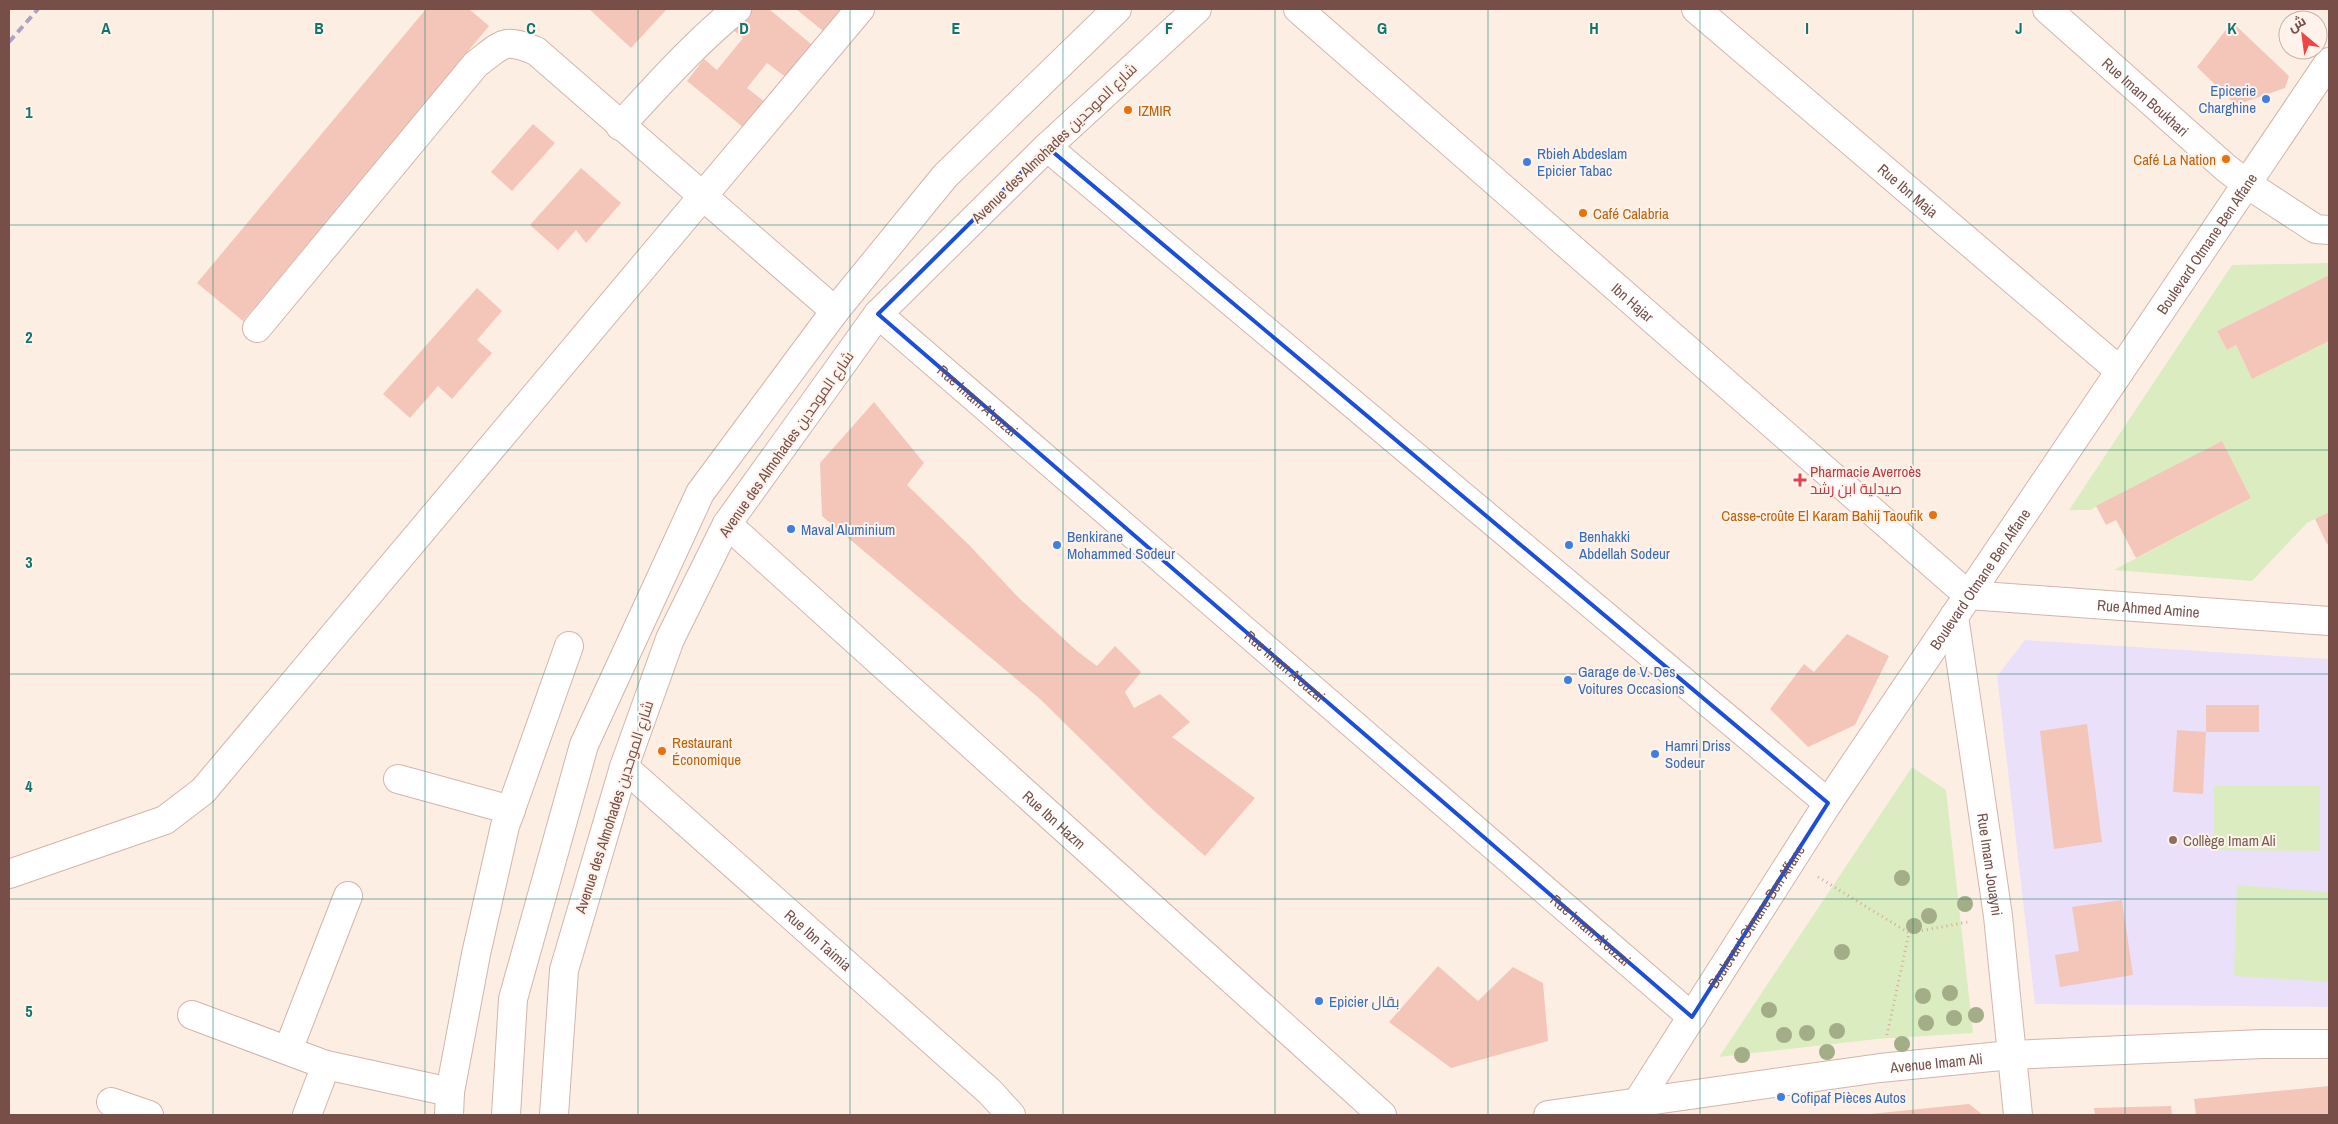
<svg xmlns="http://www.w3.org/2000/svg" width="2338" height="1124" viewBox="0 0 2338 1124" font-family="'Archivo Narrow',Cairo,sans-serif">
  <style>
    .education { fill: #ebe0fa }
    .green { fill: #dbecc1 }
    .building { fill: #f4c5b9 }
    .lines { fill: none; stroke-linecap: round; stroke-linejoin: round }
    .minor-casing { stroke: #d1b5ac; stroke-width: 30 }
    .path { stroke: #d9a89c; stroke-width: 3; stroke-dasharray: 1 4; stroke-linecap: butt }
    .minor { stroke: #fff; stroke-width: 28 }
    .rail { stroke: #aea1c8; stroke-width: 4; stroke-dasharray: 8 5; stroke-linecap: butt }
    .tree { fill: #a3ad87 }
    .marked { fill: none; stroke: #1d4ed8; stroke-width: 4; stroke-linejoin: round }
    .grid { fill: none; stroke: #0f766e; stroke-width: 1; stroke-opacity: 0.55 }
    .shop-dot { fill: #3f7fe0; stroke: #fff3eb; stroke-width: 2 }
    .food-dot { fill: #e8710a; stroke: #fff3eb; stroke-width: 2 }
    .health-dot { fill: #e0444e; stroke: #fff3eb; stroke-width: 2 }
    .education-dot { fill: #8d6e63; stroke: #fff3eb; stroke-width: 2 }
    .labels { text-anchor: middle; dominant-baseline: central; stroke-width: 4; stroke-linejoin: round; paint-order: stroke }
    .shop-label { font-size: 15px; fill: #366cbe; stroke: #fff3eb; text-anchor: start }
    .street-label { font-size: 15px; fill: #774f48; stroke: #fff3eb }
    .food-label { font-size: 15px; fill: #c56008; stroke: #fff3eb; text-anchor: start }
    .health-label { font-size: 15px; fill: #be3a42; stroke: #fff3eb; text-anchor: start }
    .education-label { font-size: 15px; fill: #785e54; stroke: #fff3eb; text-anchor: start }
    .grid-label { font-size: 16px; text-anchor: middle; font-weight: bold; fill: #0f766e; stroke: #fff3eb; stroke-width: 4; stroke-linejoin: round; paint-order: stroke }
  </style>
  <rect width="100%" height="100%" fill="#fdeee3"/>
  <path class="education" d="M 2025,640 L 2329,659 L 2329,1007 L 2035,1004 L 1997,676 Z"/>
  <path class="green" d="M 2329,263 L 2329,275 L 2217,331 L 2227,350 L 2236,345 L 2252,379 L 2329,341 L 2329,512 L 2307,523 L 2252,581 L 2114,570 L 2251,498 L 2222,441 L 2090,510 L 2069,510 L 2232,265 Z
    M 1912,767 L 1946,790 L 1973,1033 L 1877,1039 L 1719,1057 Z
    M 2214,786 L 2320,786 L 2320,851 L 2214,850 Z
    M 2237,885 L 2329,892 L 2329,982 L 2234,976 Z"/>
  <path class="building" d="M 426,9 L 469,9 L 489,26 L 243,321 L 197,283 Z
    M 589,9 L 667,9 L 631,48 Z
    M 748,9 L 769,9 L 817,49 L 791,81 L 767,63 L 747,88 L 765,102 L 744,128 L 687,81 L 704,59 L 717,70 L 743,38 L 732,29 Z
    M 796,9 L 842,9 L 823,31 Z
    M 2232,22 L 2289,76 L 2285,88 L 2236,105 L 2197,67 Z
    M 533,124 L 555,143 L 512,191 L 491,172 Z
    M 581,168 L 621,203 L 586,243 L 576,230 L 558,250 L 530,225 Z
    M 2329,275 L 2329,341 L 2252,379 L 2236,345 L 2227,350 L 2217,331 Z
    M 477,288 L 502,311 L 477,340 L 492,353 L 452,399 L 438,386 L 410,418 L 383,394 Z
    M 874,402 L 924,463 L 907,485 L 969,545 L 1019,598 L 1077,651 L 1097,666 L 1115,646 L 1141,672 L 1125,692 L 1134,708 L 1160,694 L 1190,722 L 1172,737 L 1255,798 L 1205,856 L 1151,808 L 1040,699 L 822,516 L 820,463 Z
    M 2222,441 L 2251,498 L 2136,558 L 2116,520 L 2106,525 L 2096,506 Z
    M 2329,512 L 2329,543 L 2327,544 L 2315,519 Z
    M 1847,634 L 1889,656 L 1855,725 L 1808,747 L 1770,709 L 1804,664 L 1814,672 Z
    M 2206,705 L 2259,705 L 2259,732 L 2206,732 L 2203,794 L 2173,792 L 2177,730 L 2206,732 Z
    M 2087,724 L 2102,842 L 2054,849 L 2040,731 Z
    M 2122,900 L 2133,975 L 2060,987 L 2055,955 L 2079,951 L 2072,907 Z
    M 1438,966 L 1478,1001 L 1513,967 L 1543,983 L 1548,1041 L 1451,1068 L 1389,1022 Z
    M 2329,1086 L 2329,1115 L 2196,1115 L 2194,1099 Z
    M 1969,1104 L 1983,1115 L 1870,1115 L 1870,1114 Z
    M 2171,1106 L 2172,1115 L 2095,1115 L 2094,1108 Z"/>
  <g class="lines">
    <defs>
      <g id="minor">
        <path id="s1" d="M 1298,9 L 1968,595 L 2329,621"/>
        <path id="s2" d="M 1696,9 L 2120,371"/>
        <path id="s3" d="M 2047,9 L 2226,168 L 2247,184 L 2316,229 L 2329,230"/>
        <path d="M 620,126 C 658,85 694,44 737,9"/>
        <path d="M 1047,147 L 1828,803"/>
        <path id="s4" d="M 878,314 L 1692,1017"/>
        <path d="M 257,328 L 476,64 C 503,44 503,37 536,51 L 835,311"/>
        <path id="s5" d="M 727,524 L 1382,1115"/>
        <path id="s6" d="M 1954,616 L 1998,916 L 2018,1115"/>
        <path id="s7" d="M 624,767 L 990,1092 L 1011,1115"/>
        <path d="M 398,779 L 511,810"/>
        <path d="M 9,874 L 165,820 L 203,791 L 860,9"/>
        <path d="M 192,1015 L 326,1065 L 450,1092 L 449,1115"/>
        <path d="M 288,1050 L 348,896"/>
        <path d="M 450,1092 L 476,954 L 505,826 L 569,646"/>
        <path id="s8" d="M 1638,1101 L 1828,803 L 2329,62"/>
        <path d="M 111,1102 L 149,1115"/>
        <path d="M 307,1115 L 326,1065"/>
        <path d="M 506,1115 L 513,999 L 584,745 L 700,493 L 835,311 L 945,176 L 1117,9"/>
        <path d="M 554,1115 L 564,970 L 624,767 L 670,639 L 727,524 L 878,314 L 1047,147 L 1197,9"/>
        <path id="s9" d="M 1548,1115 L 1880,1068 L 2011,1055 L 2262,1044 L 2329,1044"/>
      </g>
    </defs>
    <use href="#minor" class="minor-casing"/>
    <path class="path" d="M 1818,877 L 1909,933 L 1968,922
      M 1887,1035 L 1909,933"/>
    <use href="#minor" class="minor"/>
    <path class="rail" d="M 9,42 L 38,9"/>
  </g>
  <g class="tree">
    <circle cx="1902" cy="878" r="8"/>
    <circle cx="1965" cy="904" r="8"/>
    <circle cx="1929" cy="916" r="8"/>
    <circle cx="1914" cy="926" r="8"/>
    <circle cx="1842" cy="952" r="8"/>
    <circle cx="1950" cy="993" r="8"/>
    <circle cx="1923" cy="996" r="8"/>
    <circle cx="1769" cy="1010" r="8"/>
    <circle cx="1976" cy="1015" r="8"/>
    <circle cx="1954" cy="1018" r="8"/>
    <circle cx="1926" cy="1023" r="8"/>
    <circle cx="1837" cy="1031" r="8"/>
    <circle cx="1807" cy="1033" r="8"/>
    <circle cx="1784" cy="1035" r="8"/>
    <circle cx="1902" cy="1044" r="8"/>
    <circle cx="1827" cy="1052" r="8"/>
    <circle cx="1742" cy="1055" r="8"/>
  </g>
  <path class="marked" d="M 1047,147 L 1828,803 L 1692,1017 L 878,314 Z"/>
  <path class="grid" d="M 213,9 L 213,1115M 425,9 L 425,1115M 638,9 L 638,1115M 850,9 L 850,1115M 1063,9 L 1063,1115M 1275,9 L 1275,1115M 1488,9 L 1488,1115M 1700,9 L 1700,1115M 1913,9 L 1913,1115M 2125,9 L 2125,1115M 9,225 L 2329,225M 9,450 L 2329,450M 9,674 L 2329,674M 9,899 L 2329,899"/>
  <g class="shop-dot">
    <circle cx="2266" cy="99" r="5"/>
    <circle cx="1527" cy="162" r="5"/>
    <circle cx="791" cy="529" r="5"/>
    <circle cx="1057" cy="545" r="5"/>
    <circle cx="1569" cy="545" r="5"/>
    <circle cx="1568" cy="680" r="5"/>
    <circle cx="1655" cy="754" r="5"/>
    <circle cx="1319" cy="1001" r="5"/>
    <circle cx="1781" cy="1097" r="5"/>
  </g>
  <g class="food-dot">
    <circle cx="1128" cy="110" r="5"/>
    <circle cx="2226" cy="159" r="5"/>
    <circle cx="1583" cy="213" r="5"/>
    <circle cx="1933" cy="515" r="5"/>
    <circle cx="662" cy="751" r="5"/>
  </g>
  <path class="health-dot" d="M1797.5 472.5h5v5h5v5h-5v5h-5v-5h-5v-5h5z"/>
  <circle class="education-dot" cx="2173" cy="840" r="5"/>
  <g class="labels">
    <g class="shop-label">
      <text x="2256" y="90" text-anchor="end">Epicerie<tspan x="2256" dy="17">Charghine</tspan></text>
      <text x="1537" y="153">Rbieh Abdeslam<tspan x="1537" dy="17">Epicier Tabac</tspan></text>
      <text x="801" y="529">Maval Aluminium</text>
      <text x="1067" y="536">Benkirane<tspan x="1067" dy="17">Mohammed Sodeur</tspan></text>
      <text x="1579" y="536">Benhakki<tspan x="1579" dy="17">Abdellah Sodeur</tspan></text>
      <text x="1578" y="671">Garage de V. Des<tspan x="1578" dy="17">Voitures Occasions</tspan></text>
      <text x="1665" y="745">Hamri Driss<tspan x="1665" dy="17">Sodeur</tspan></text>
      <text x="1329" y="1001">Epicier بقال</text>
      <text x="1791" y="1097">Cofipaf Pièces Autos</text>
    </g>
    <g class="street-label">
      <text stroke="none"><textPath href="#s3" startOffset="132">Rue Imam Boukhari</textPath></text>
      <text transform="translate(1054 143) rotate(-44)">Avenue des Almohades شارع الموحدين</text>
      <text stroke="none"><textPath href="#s2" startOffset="279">Rue Ibn Maja</textPath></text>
      <text stroke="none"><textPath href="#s8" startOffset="1029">Boulevard Otmane Ben Affane</textPath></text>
      <text stroke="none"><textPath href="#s1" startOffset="445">Ibn Hajar</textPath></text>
      <text stroke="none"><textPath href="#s4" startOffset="132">Rue Imam A'ouzai</textPath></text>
      <text transform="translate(786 444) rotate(-55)">Avenue des Almohades شارع الموحدين</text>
      <text stroke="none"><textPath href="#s8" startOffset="624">Boulevard Otmane Ben Affane</textPath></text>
      <text stroke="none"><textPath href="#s1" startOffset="1071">Rue Ahmed Amine</textPath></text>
      <text stroke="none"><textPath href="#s4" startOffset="538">Rue Imam A'ouzai</textPath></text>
      <text transform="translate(614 807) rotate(-72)">Avenue des Almohades شارع الموحدين</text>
      <text stroke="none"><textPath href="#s5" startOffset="441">Rue Ibn Hazm</textPath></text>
      <text stroke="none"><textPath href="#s6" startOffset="251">Rue Imam Jouayni</textPath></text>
      <text stroke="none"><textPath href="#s8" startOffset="219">Boulevard Otmane Ben Affane</textPath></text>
      <text stroke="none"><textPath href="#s4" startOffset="942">Rue Imam A'ouzai</textPath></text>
      <text stroke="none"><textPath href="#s7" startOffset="260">Rue Ibn Taimia</textPath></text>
      <text stroke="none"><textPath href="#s9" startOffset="392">Avenue Imam Ali</textPath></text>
    </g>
    <g class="food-label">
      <text x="1138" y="110">IZMIR</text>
      <text x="2216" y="159" text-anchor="end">Café La Nation</text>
      <text x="1593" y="213">Café Calabria</text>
      <text x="1923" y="515" text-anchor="end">Casse-croûte El Karam Bahij Taoufik</text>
      <text x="672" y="742">Restaurant<tspan x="672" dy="17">Économique</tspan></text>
    </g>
    <g class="health-label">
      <text x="1810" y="471">Pharmacie Averroès<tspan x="1810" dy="17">صيدلية ابن رشد</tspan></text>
    </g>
    <g class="education-label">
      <text x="2183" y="840">Collège Imam Ali</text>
    </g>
  </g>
  <g class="grid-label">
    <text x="106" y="34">A</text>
    <text x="319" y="34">B</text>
    <text x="531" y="34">C</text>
    <text x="744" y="34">D</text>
    <text x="956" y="34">E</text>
    <text x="1169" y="34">F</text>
    <text x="1382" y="34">G</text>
    <text x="1594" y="34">H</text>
    <text x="1807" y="34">I</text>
    <text x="2019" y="34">J</text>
    <text x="2232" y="34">K</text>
    <text x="29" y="118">1</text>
    <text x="29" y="343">2</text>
    <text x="29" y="568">3</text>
    <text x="29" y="792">4</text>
    <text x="29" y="1017">5</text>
  </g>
  <rect width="2338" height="1124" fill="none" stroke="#774f48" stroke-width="20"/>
  <g transform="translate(2303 35) rotate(331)"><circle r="24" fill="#fff3eb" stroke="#c9b1aa"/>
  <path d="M0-4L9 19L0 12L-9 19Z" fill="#ee4642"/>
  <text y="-8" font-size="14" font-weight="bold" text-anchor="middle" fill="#774f48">ش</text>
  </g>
</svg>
